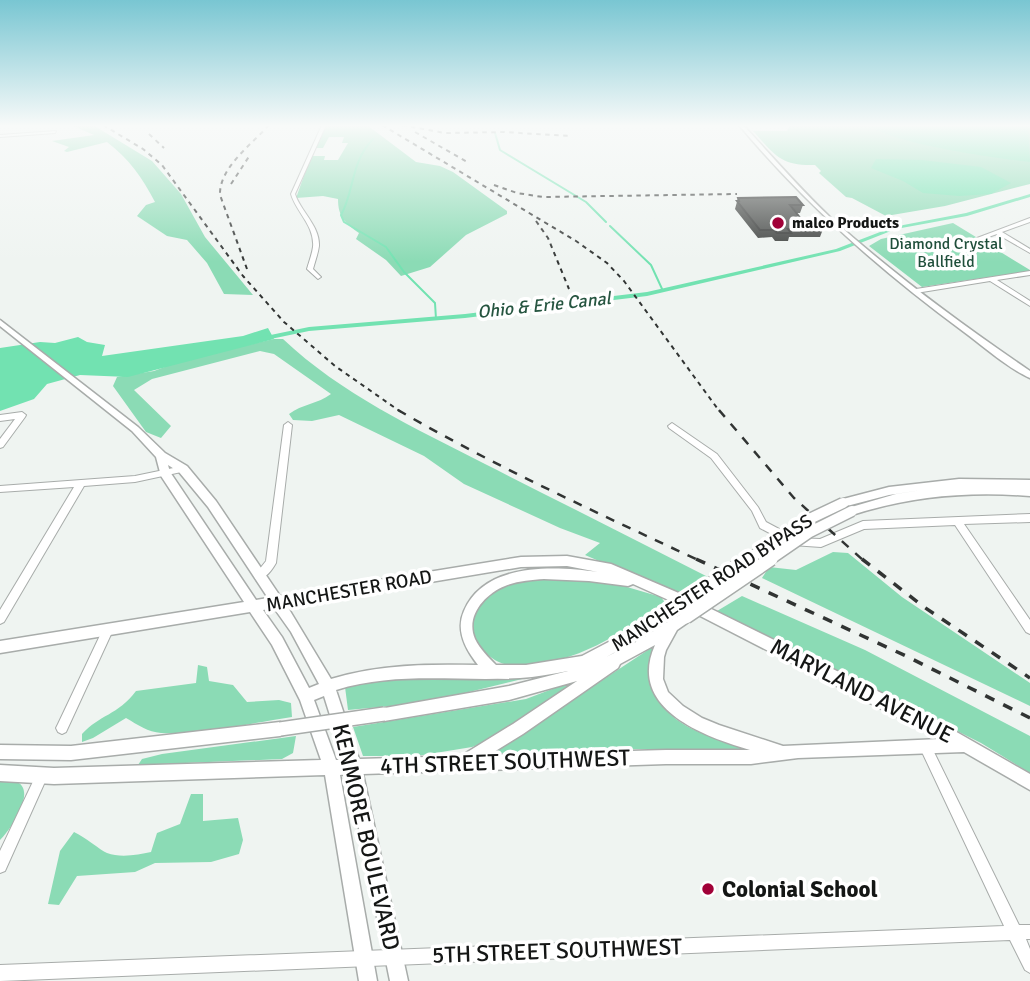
<svg xmlns="http://www.w3.org/2000/svg" width="1030" height="981" viewBox="0 0 1030 981" font-family="Signika,sans-serif">
  <style>
    .green { fill: #8bdbb5 }
    .water { fill: #72e2b1 }
    .lines { fill: none; stroke-linecap: round; stroke-linejoin: round }
    .stream { stroke: #72e2b1; stroke-width: 2 }
    .canal { fill: #72e2b1; fill-rule: evenodd }
    .minor-casing { stroke: #a8acaa; stroke-width: 2 }
    .major-casing { stroke: #a8acaa; stroke-width: 3 }
    .minor { fill: #fff; fill-rule: evenodd }
    .major { fill: #fff; fill-rule: evenodd }
    .rail-far2 { stroke: #313433; stroke-width: 2; stroke-dasharray: 4.5 4.5; stroke-linecap: butt }
    .rail-far1 { stroke: #313433; stroke-width: 2.5; stroke-dasharray: 9 9; stroke-linecap: butt }
    .rail { stroke: #313433; stroke-width: 3.5; stroke-dasharray: 10 10; stroke-linecap: butt }
    .major-bridge-far1-casing { stroke: #a8acaa; stroke-width: 13; stroke-linecap: butt }
    .major-bridge-casing { stroke: #a8acaa; stroke-width: 16; stroke-linecap: butt }
    .major-bridge-far1 { stroke: #fff; stroke-width: 10 }
    .major-bridge { stroke: #fff; stroke-width: 13 }
    .wall { fill: #3b3e3c }
    .building { fill: #454846; stroke: #303231; stroke-width: 2 }
    .poi-dot { fill: #a10138; stroke: #fff; stroke-width: 2.5 }
    .labels { text-anchor: middle; dominant-baseline: central; stroke-width: 7; stroke-linejoin: round; paint-order: stroke }
    .far-poi-label { font-size: 16px; font-weight: bold; fill: #141615; stroke: #fff; text-anchor: start }
    .far-park-label { font-size: 16px; fill: #204f3b; stroke: #fff }
    .far-water-label { font-size: 18px; font-style: italic; fill: #265540; stroke: #fff }
    .street-label { font-size: 19px; fill: #141615; stroke: #fff }
    .near-street-label { font-size: 23px; fill: #141615; stroke: #fff }
    .near-poi-label { font-size: 23px; font-weight: bold; fill: #141615; stroke: #fff; text-anchor: start }
  </style>
  <rect width="100%" height="100%" fill="#eff4f1"/>
  <path class="green" d="M 71,125 L 93,125 L 152,161 L 181,194 L 205,237 L 253,295 L 224,294 L 207,263 L 187,240 L 167,236 L 137,216 L 146,205 L 155,202 C 142,177 129,159 107,142 L 67,152 L 64,151 L 69,147 L 52,141 L 94,135 Z
    M 326,125 L 367,125 L 416,162 L 440,166 L 453,172 L 507,211 L 507,214 L 466,235 L 430,267 L 401,276 L 386,260 L 356,239 L 359,233 C 345,223 338,217 338,199 L 323,196 L 296,198 L 311,156 L 325,156 L 324,160 L 338,160 L 348,143 L 342,143 L 344,137 L 329,137 L 323,148 L 315,148 Z
    M 748,125 L 1030,125 L 1030,184 L 945,206 L 886,216 L 852,198 L 846,197 L 819,173 L 821,171 L 815,165 C 780,166 775,155 753,131 L 787,131 L 790,125 Z
    M 953,223 L 1030,270 L 1030,271 L 922,287 L 869,246 L 881,239 Z
    M 274,339 L 283,339 C 341,394 415,428 485,464 C 560,502 634,539 708,577 L 678,595 L 585,555 L 600,543 L 560,528 L 464,484 L 424,456 L 339,415 L 312,421 L 293,420 L 289,414 C 302,404 318,404 331,394 L 274,354 L 260,351 L 152,379 L 134,390 L 171,426 L 161,438 L 146,432 L 113,386 L 117,377 L 154,371 L 183,360 Z
    M 833,552 L 848,553 L 902,597 L 1030,683 L 1030,706 L 762,578 L 769,567 L 796,570 Z
    M 539,577 L 610,582 L 661,597 L 666,604 C 621,633 576,664 520,666 C 489,668 454,631 480,601 C 494,586 520,583 539,577 Z
    M 742,596 L 865,650 L 1030,736 L 1030,773 L 981,743 L 717,611 Z
    M 657,644 C 659,657 659,695 664,705 C 677,732 735,744 761,751 L 630,749 L 490,754 Z
    M 198,665 L 207,667 L 209,681 L 233,685 L 247,702 L 279,700 L 291,703 L 292,717 C 250,723 204,735 161,733 C 148,732 138,725 126,718 L 93,738 L 82,742 L 82,734 C 99,715 118,715 136,691 L 196,683 Z
    M 589,675 L 491,740 L 472,747 L 417,756 L 363,756 L 353,727 L 526,699 Z
    M 518,676 L 522,679 L 424,703 L 348,710 L 345,687 L 385,678 Z
    M 296,736 L 293,753 L 282,759 L 138,765 L 142,759 L 162,754 Z
    M 0,781 C 5,781 13,780 17,782 C 37,791 10,831 0,840 Z
    M 191,794 L 203,794 L 203,821 L 238,818 L 243,840 L 239,854 L 211,862 L 155,863 L 135,872 L 77,876 L 59,905 L 48,904 L 60,851 L 74,832 C 85,837 100,850 107,853 C 120,858 138,855 151,852 L 157,833 L 180,824 Z"/>
  <path class="water" d="M 868,125 L 1028,125 L 1030,162 C 994,158 894,144 868,125 Z
    M 876,159 L 922,160 L 981,167 L 1011,183 L 991,194 L 959,196 L 923,193 L 903,181 L 871,168 Z
    M 268,328 L 274,339 L 128,377 L 80,375 L 47,384 L 34,399 L 0,411 L 0,348 L 40,342 L 55,343 L 78,337 L 87,342 L 105,345 L 102,356 L 243,336 Z"/>
  <g class="lines">
    <path class="stream" d="M 495,133 L 500,150 L 586,202 L 606,222
      M 373,139 C 350,163 355,190 341,215 L 344,222 L 386,247 L 404,272 L 435,303 L 436,319
      M 610,226 L 651,265 L 663,291"/>
    <path class="canal" d="M 1030,194 L 1030,197 L 967,216 L 896,229 L 840,251 L 647,296 L 465,318 L 309,331 L 261,341 L 258,339 L 261,337 L 309,327 L 465,314 L 647,292 L 836,249 L 893,227 L 966,213 Z"/>
    <defs>
      <path id="minor" d="M 322,125 L 326,125 L 295,194 C 301,212 320,226 319,246 C 318,254 315,261 313,269 L 321,277 L 318,279 L 307,269 C 309,262 312,254 313,247 C 315,226 296,212 291,194 Z
        M 56,131 L 55,133 L 0,137 L 0,135 Z
        M 1030,218 L 1030,222 L 1002,232 L 1030,249 L 1030,253 L 997,234 L 980,240 L 977,238 Z
        M 1030,271 L 1030,275 L 997,280 L 1030,301 L 1030,306 L 990,281 L 916,293 L 913,291 L 916,289 Z
        M 22,412 L 26,415 L 25,417 L 3,447 L 0,448 L 0,439 L 15,419 L 0,421 L 0,415 Z
        M 288,422 L 292,425 L 276,563 C 272,570 264,581 256,579 L 254,576 L 266,561 L 284,425 Z
        M 672,423 L 717,454 L 758,507 L 766,522 L 796,538 L 820,539 L 863,521 L 1030,514 L 1030,522 L 964,524 L 1030,620 L 1030,634 L 1026,632 L 955,525 L 864,529 L 821,547 L 792,545 L 760,528 L 752,511 L 711,458 L 669,428 L 668,426 Z
        M 183,466 L 187,469 L 186,471 L 135,482 L 84,486 L 4,622 L 0,624 L 0,610 L 74,487 L 0,492 L 0,486 L 135,476 Z
        M 108,625 L 112,627 L 113,630 L 66,732 L 62,734 L 58,732 L 56,728 L 58,724 L 104,627 Z
        M 926,742 L 930,744 L 1019,925 L 1030,925 L 1030,939 L 1026,939 L 1030,949 L 1030,973 L 1025,970 L 1010,940 L 0,981 L 0,965 L 1004,926 L 922,752 L 920,748 L 922,744 Z
        M 42,769 L 46,771 L 48,775 L 5,871 L 0,873 L 0,851 L 38,771 Z"/>
      <path id="major" d="M 739,125 L 743,125 C 772,156 800,189 831,218 C 893,274 961,324 1030,371 L 1030,378 C 1009,369 983,346 964,332 C 880,270 806,205 739,125 Z
        M 0,320 L 138,427 L 165,453 L 187,466 L 216,501 L 280,596 L 521,557 L 567,556 L 611,564 L 681,594 L 932,718 L 1030,774 L 1030,790 L 964,752 L 798,758 L 751,764 L 666,764 L 363,774 L 408,981 L 390,981 L 348,774 L 340,775 L 377,981 L 359,981 L 325,775 L 54,784 L 0,781 L 0,765 L 54,768 L 321,760 L 300,700 L 272,645 L 250,612 L 0,653 L 0,641 L 244,602 L 161,476 L 156,457 L 132,431 L 0,326 ZM 168,465 L 179,472 L 208,507 L 268,598 L 256,600 L 170,472 ZM 567,566 L 598,572 C 554,566 485,562 464,611 C 455,631 466,650 478,665 C 428,664 380,664 331,679 L 287,606 L 521,567 ZM 544,579 L 589,581 L 628,586 L 633,584 L 673,602 L 940,739 L 783,746 L 719,725 L 702,718 L 683,706 L 668,692 L 663,679 L 664,657 L 666,650 L 677,630 L 690,621 L 692,617 L 690,613 L 686,611 L 682,613 L 638,641 L 606,657 L 649,634 L 677,614 L 679,610 L 677,606 L 673,604 L 639,626 L 582,656 L 526,665 L 496,665 C 488,657 480,649 475,639 C 465,616 485,594 505,586 C 517,581 531,580 544,579 ZM 274,608 L 291,632 L 319,684 L 309,688 L 282,637 L 263,610 ZM 655,645 C 627,708 702,736 750,750 L 666,750 L 489,755 L 523,734 L 618,668 L 620,664 ZM 568,671 L 509,686 L 379,709 L 377,714 L 379,719 L 384,721 L 509,700 L 577,681 L 513,724 L 461,756 L 359,759 L 336,690 C 398,671 457,682 520,678 C 536,677 552,674 568,671 ZM 324,696 L 344,760 L 336,760 L 314,700 Z
        M 959,479 L 1030,480 L 1030,488 L 1025,488 L 1030,488 L 1030,496 C 968,491 911,496 852,515 L 848,514 L 847,511 L 848,508 L 896,494 L 928,489 L 889,495 L 843,507 L 839,506 L 838,503 L 839,500 L 843,499 L 889,487 Z
        M 280,722 L 285,724 L 287,729 L 285,734 L 280,736 L 71,760 L 0,759 L 0,745 L 71,746 Z"/>
    </defs>
    <use href="#minor" class="minor-casing"/>
    <use href="#major" class="major-casing"/>
    <use href="#minor" class="minor"/>
    <use href="#major" class="major"/>
    <path class="rail-far2" d="M 103,125 L 143,149 L 162,165 L 243,276 L 284,322 L 335,366 L 401,412
      M 382,125 L 576,241 L 607,263 L 624,281 L 720,412
      M 402,125 L 445,133 L 504,132 L 570,136
      M 415,132 L 467,162
      M 149,134 L 164,148
      M 231,184 L 250,155
      M 494,185 L 517,193 L 543,197 L 737,194
      M 536,221 L 548,238 L 569,289
      M 247,269 L 220,195 C 219,168 251,145 269,125"/>
    <path class="rail-far1" d="M 398,410 C 496,467 598,513 700,561
      M 719,410 L 794,498 L 864,561"/>
    <path class="rail" d="M 696,559 L 906,656 L 1030,718
      M 862,559 L 924,607 L 1030,678"/>
    <defs>
      <path id="major-bridge-far1" d="M 746,561 L 801,523 L 843,503
        M 768,561 L 810,532 L 852,511"/>
      <path id="major-bridge" d="M 673,610 L 748,559
        M 686,617 L 771,559
        M 280,729 L 384,714"/>
    </defs>
    <use href="#major-bridge-far1" class="major-bridge-far1-casing"/>
    <use href="#major-bridge" class="major-bridge-casing"/>
    <use href="#major-bridge-far1" class="major-bridge-far1"/>
    <use href="#major-bridge" class="major-bridge"/>
  </g>
  <path class="wall" d="M 738,198 L 803,205 L 800,213 L 796,213 L 802,220 L 823,229 L 820,237 L 789,237 L 788,241 L 775,241 L 772,237 L 758,238 L 735,209 Z"/>
  <path class="building" d="M 796,197 L 803,205 L 790,205 L 802,220 L 816,220 L 823,229 L 788,229 L 791,233 L 777,233 L 774,230 L 760,230 L 737,201 L 739,201 L 738,198 Z"/>
  <linearGradient id="sky" x2="0" y2="1"><stop stop-color="#79c6d2"/><stop offset="0.48" stop-color="#f8faf9"/><stop offset="1" stop-color="#f8faf9" stop-opacity="0"/></linearGradient>
  <rect width="1030" height="262" fill="url(#sky)"/>
  <g class="poi-dot">
    <circle cx="778" cy="223" r="7"/>
    <circle cx="708" cy="889" r="7"/>
  </g>
  <g class="labels">
    <g class="far-poi-label">
      <text x="792" y="223">malco Products</text>
    </g>
    <g class="far-park-label">
      <text x="946" y="244">Diamond Crystal<tspan x="946" dy="18">Ballfield</tspan></text>
    </g>
    <g class="far-water-label">
      <text transform="translate(544 305) rotate(-6)">Ohio &amp; Erie Canal</text>
    </g>
    <g class="street-label">
      <text transform="translate(712 583) rotate(-33)">MANCHESTER ROAD BYPASS</text>
      <text transform="translate(349 591) rotate(-10)">MANCHESTER ROAD</text>
    </g>
    <g class="near-street-label">
      <text transform="translate(862 691) rotate(27)">MARYLAND AVENUE</text>
      <text transform="translate(505 762) rotate(-2)">4TH STREET SOUTHWEST</text>
      <text transform="translate(366 837) rotate(77)">KENMORE BOULEVARD</text>
      <text transform="translate(557 951) rotate(-2)">5TH STREET SOUTHWEST</text>
    </g>
    <g class="near-poi-label">
      <text x="722" y="889">Colonial School</text>
    </g>
  </g>
</svg>
